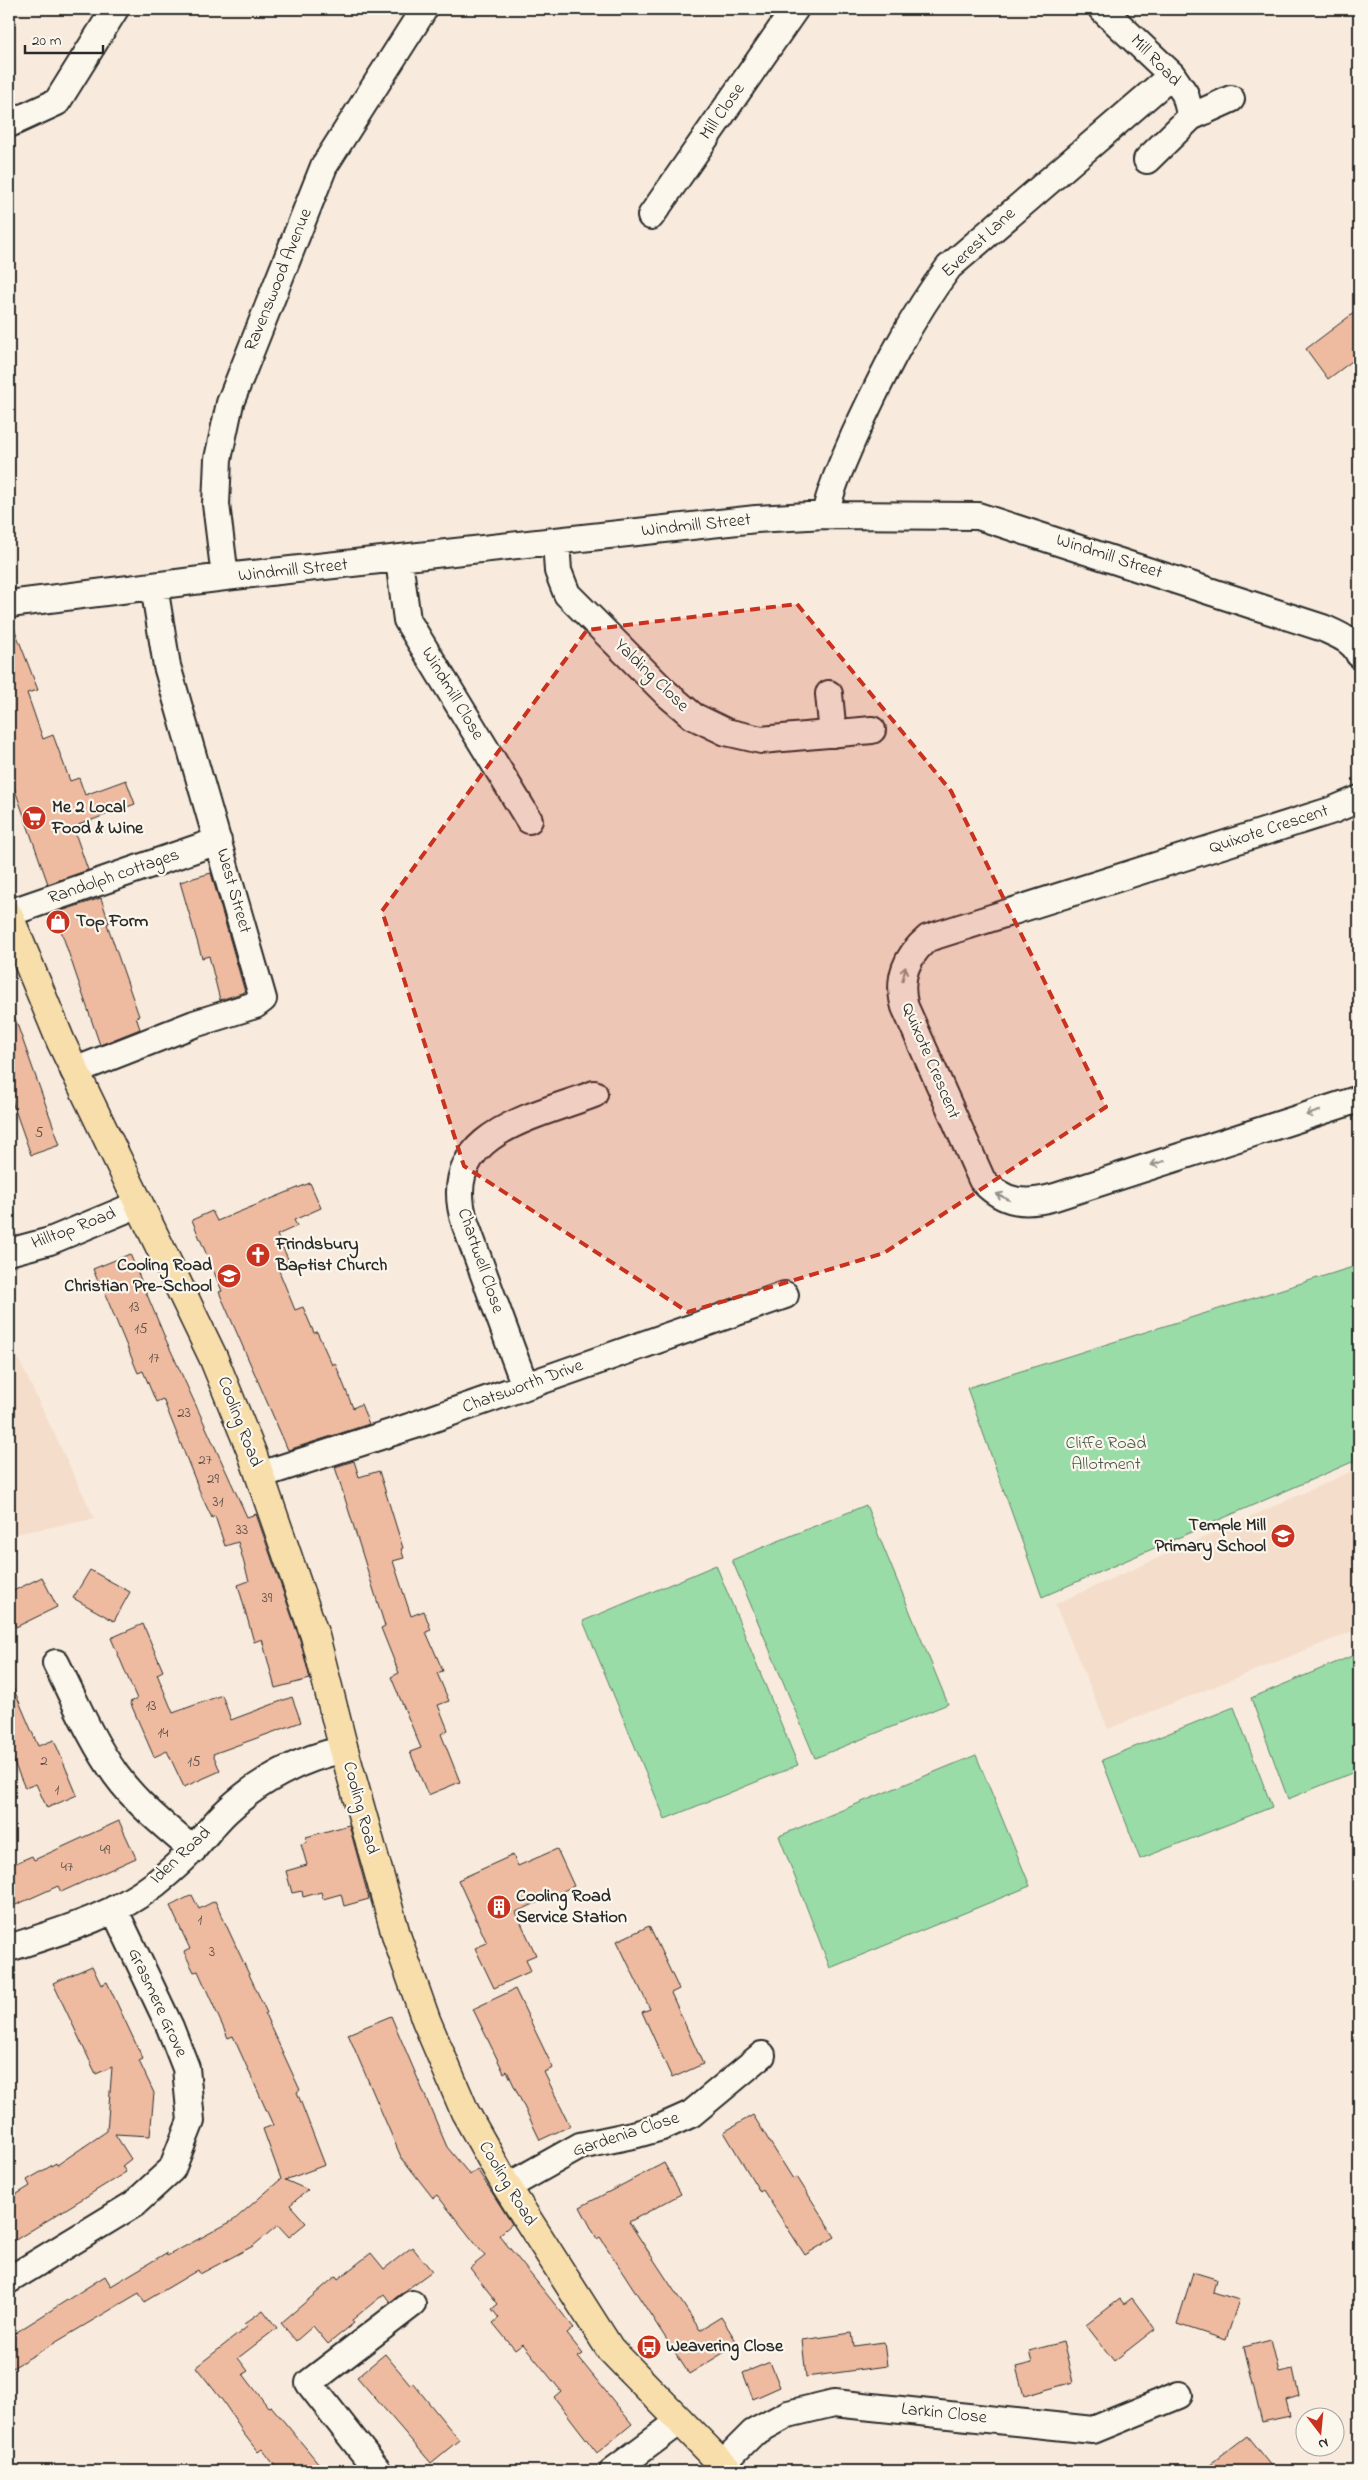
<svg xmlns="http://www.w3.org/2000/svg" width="1368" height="2480" viewBox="0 0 1368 2480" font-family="'Indie Flower',sans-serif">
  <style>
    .built { fill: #f5ddcb }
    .green { fill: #99dca7; stroke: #628469 }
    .building { fill: #eebba0; stroke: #2b2b2b }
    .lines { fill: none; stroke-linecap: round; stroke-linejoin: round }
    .minor-casing { stroke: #2b2b2b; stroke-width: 30 }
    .major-casing { stroke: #2b2b2b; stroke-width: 31 }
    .minor { stroke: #fbf7ec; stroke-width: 26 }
    .major { stroke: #f8deab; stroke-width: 28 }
    .oneway { stroke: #93918c }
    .marked { fill: #c8321e; fill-opacity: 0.2; stroke: #c8321e; stroke-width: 4; stroke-dasharray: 10 6; stroke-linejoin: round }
    .labels { text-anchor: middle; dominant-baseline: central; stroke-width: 4.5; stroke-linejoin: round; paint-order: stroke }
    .number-label { font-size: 15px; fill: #5c4f48 }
    .street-label { font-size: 18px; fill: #2b2b2b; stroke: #fbf7ec }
    .poi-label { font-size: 18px; font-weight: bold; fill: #2b2b2b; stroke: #fbf7ec; text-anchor: start }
    .park-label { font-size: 18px; fill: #46574a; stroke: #fbf7ec }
  </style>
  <rect width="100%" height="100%" fill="#f8ebdd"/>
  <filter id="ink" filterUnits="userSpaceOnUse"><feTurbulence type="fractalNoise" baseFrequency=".02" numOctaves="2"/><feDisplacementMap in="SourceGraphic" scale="10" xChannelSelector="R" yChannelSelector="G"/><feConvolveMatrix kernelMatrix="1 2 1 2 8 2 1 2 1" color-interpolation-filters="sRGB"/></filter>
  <g filter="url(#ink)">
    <path class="built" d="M 9,1339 L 95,1519 L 9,1535 Z
      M 1359,1468 L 1359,1629 L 1108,1729 L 1055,1604 Z"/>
    <path class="green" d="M 1359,1265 L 1359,1459 L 1042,1597 L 967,1388 Z
      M 866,1505 L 948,1704 L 815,1758 L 732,1560 Z
      M 716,1565 L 798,1765 L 665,1819 L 583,1621 Z
      M 1359,1653 L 1359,1770 L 1288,1799 L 1251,1698 Z
      M 1234,1707 L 1272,1807 L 1140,1859 L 1102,1760 Z
      M 976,1755 L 1030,1886 L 830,1968 L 779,1836 Z"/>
    <path class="building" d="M 1359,309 L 1359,356 L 1328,379 L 1306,349 Z
      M 11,620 L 38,690 L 27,693 L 43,739 L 53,735 L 70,781 L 79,778 L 85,795 L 126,780 L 135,804 L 73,827 L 88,870 L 48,884 L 9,773 L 9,621 Z
      M 211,873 L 245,992 L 220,1000 L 209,956 L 202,958 L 180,882 Z
      M 101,898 L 109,923 L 107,924 L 139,1016 L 136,1017 L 140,1029 L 100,1045 L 55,913 Z
      M 9,1007 L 11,1007 L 60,1145 L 31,1155 L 9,1093 Z
      M 310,1183 L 321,1208 L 294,1220 L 297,1226 L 277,1235 L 289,1261 L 277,1266 L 295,1310 L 303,1307 L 314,1333 L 317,1332 L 332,1365 L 335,1363 L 353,1408 L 361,1404 L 369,1424 L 288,1450 L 219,1292 L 222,1291 L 192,1220 L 212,1211 L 217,1221 Z
      M 130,1254 L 166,1340 L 247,1517 L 256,1514 L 300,1640 L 310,1679 L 275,1688 L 262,1639 L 254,1642 L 238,1585 L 249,1581 L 238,1542 L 225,1546 L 215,1516 L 212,1518 L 202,1497 L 163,1399 L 156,1402 L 143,1371 L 138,1373 L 103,1289 L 101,1289 L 93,1269 Z
      M 354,1461 L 359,1477 L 379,1471 L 403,1548 L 401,1549 L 404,1558 L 393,1561 L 411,1616 L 424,1611 L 431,1630 L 426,1632 L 443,1671 L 437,1673 L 449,1701 L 438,1705 L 448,1730 L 441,1734 L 460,1782 L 428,1795 L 410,1752 L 421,1748 L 391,1677 L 399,1673 L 381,1628 L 385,1626 L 335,1467 Z
      M 90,1570 L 130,1592 L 114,1621 L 73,1598 Z
      M 42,1577 L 57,1607 L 16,1627 L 9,1611 L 9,1593 Z
      M 143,1624 L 163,1671 L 157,1674 L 173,1713 L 222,1695 L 231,1720 L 292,1697 L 301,1722 L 213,1754 L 220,1771 L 184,1787 L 167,1751 L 154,1757 L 130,1702 L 137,1699 L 111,1638 Z
      M 9,1678 L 38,1746 L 54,1740 L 77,1795 L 47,1808 L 36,1784 L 25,1788 L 9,1751 Z
      M 119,1821 L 136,1858 L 61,1892 L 58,1886 L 9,1908 L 9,1866 L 32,1856 L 34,1860 Z
      M 349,1825 L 369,1899 L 344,1906 L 341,1894 L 323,1899 L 321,1892 L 303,1897 L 302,1891 L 292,1893 L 286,1871 L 307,1865 L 301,1844 L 307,1842 L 306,1837 Z
      M 557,1849 L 574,1886 L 516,1912 L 536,1955 L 526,1959 L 531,1971 L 494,1988 L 475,1948 L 487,1943 L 458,1880 L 513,1855 L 518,1866 Z
      M 192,1895 L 199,1909 L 215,1901 L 267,2013 L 265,2014 L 300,2090 L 297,2092 L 325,2165 L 285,2180 L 308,2190 L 290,2205 L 306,2223 L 289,2237 L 278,2225 L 253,2246 L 200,2274 L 198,2270 L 144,2302 L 139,2293 L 9,2370 L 9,2337 L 105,2276 L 111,2286 L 166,2253 L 167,2256 L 234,2220 L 281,2179 L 263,2129 L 273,2125 L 233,2036 L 228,2038 L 198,1971 L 194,1972 L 184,1952 L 190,1949 L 170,1906 Z
      M 649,1926 L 679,1989 L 671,1993 L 703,2064 L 672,2078 L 642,2012 L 650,2009 L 617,1941 Z
      M 92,1966 L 101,1985 L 107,1982 L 143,2059 L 139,2061 L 154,2093 L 150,2136 L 115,2134 L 131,2159 L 122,2166 L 126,2172 L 9,2244 L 9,2199 L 30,2186 L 27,2180 L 56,2163 L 57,2165 L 107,2131 L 112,2067 L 96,2074 L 53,1983 Z
      M 515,1989 L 553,2068 L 544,2072 L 570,2126 L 540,2140 L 507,2071 L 504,2073 L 473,2009 Z
      M 391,2016 L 447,2147 L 470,2175 L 477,2169 L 512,2224 L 499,2235 L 574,2328 L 567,2334 L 583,2354 L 578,2357 L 632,2424 L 597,2453 L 554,2397 L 561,2391 L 523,2344 L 515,2350 L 493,2323 L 499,2318 L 492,2309 L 498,2304 L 470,2268 L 485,2256 L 437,2195 L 433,2198 L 401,2157 L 348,2034 Z
      M 753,2115 L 793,2179 L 797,2177 L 835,2237 L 805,2255 L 763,2190 L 760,2192 L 724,2132 Z
      M 664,2163 L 681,2194 L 629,2222 L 700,2330 L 721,2317 L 738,2344 L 689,2374 L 600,2237 L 597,2239 L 580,2207 Z
      M 412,2247 L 432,2271 L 390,2302 L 384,2294 L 352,2320 L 354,2323 L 328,2344 L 313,2326 L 296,2341 L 281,2323 L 336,2276 L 338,2279 L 371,2253 L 384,2269 Z
      M 1193,2272 L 1216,2279 L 1213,2292 L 1239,2300 L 1226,2340 L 1177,2324 Z
      M 1132,2298 L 1155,2329 L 1114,2361 L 1086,2325 L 1120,2299 L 1124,2304 Z
      M 263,2310 L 277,2328 L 238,2358 L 248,2371 L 243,2374 L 268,2407 L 271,2406 L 325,2471 L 279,2471 L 262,2449 L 258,2452 L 240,2429 L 241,2428 L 222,2400 L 196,2367 L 247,2327 L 244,2324 Z
      M 852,2333 L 854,2346 L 884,2342 L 887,2366 L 806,2377 L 802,2340 Z
      M 1271,2340 L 1279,2372 L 1293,2369 L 1299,2396 L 1286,2400 L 1290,2416 L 1262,2422 L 1244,2347 Z
      M 1063,2342 L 1073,2382 L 1024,2396 L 1016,2367 L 1032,2363 L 1029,2351 Z
      M 385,2354 L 410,2384 L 412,2382 L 459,2440 L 431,2463 L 357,2377 Z
      M 770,2362 L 780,2387 L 753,2399 L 743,2373 Z
      M 1247,2436 L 1275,2471 L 1201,2471 Z"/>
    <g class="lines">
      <defs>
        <path id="minor" d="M 1102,9 L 1172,75 L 1185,94 L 1191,117 L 1147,160
          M 1191,117 L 1231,99
          M 9,124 L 57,102 L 115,9
          M 651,216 L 795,9
          M 825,515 C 831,487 843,462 854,436 C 881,378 910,318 949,267 L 1172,75
          M 556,541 L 558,571 L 567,594 L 666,693 L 693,716 L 726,732 L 761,740 L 872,730
          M 399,560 L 407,620 L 529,820
          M 225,577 L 216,504 L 218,459 L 230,403 L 324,166 L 424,9
          M 9,604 L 225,577 L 756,519 L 825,515 L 978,516 L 1323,628 C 1336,634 1353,640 1359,654
          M 829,694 L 833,734
          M 1359,799 L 1333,810 L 928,938 C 906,956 897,979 905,1007 L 982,1180 C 1004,1204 1026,1205 1055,1197 L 1359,1099
          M 9,913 L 218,841
          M 74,1071 L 194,1024 L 255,1005 L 263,999 L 167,666 L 154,586
          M 9,1252 L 50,1241 L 139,1204
          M 525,1386 L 465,1223 C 437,1133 532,1118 594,1094
          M 260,1475 L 412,1426 L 785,1295
          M 56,1663 C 75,1701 91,1740 116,1775 C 137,1804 166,1827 193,1850
          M 9,1948 C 58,1932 113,1917 155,1884 C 168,1873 183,1861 194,1848 C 205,1836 215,1822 227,1811 C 257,1782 302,1757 344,1750
          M 507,2187 L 580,2146 L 637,2134 L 662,2127 L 691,2114 L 762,2055
          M 9,2280 L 134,2204 L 172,2169 L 191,2121 L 186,2068 L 170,2027 L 114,1909
          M 722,2464 L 753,2433 L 788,2414 L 834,2403 L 1093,2430 L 1179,2395
          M 378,2471 L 309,2383 L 412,2304
          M 613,2471 L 680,2421"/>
        <path id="major" d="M 9,916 L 61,1042 L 213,1357 L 252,1453 L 315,1636 L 344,1750 L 397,1938 L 426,2020 L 465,2112 L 507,2187 L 610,2349 L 729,2471"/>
      </defs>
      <use href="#minor" class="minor-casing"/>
      <use href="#major" class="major-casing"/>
      <use href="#minor" class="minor"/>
      <use href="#major" class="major"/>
    </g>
    <defs><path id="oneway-shaft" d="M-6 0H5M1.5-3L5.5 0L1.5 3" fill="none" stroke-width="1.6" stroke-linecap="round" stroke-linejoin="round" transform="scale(1.25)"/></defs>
    <g class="oneway">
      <use href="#oneway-shaft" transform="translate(904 974) rotate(-77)"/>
      <use href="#oneway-shaft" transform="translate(1313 1113) rotate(162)"/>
      <use href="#oneway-shaft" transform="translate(1158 1163) rotate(162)"/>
      <use href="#oneway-shaft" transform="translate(1003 1197) rotate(-154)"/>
    </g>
  </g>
  <path class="marked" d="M 797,604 L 951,791 L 1106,1107 L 884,1253 L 688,1312 L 464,1166 L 382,911 L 587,630 Z"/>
  <defs>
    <symbol id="supermarket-disc" viewBox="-11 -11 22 22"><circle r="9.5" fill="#c8321e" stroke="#fbf7ec"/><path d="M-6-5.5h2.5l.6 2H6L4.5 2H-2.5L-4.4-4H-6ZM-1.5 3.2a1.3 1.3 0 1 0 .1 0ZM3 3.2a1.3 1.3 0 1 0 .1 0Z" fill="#fff"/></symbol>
    <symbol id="shop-disc" viewBox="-11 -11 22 22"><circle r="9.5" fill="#c8321e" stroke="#fbf7ec"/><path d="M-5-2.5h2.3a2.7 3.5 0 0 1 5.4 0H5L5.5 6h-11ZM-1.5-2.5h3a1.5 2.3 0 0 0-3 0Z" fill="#fff"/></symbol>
    <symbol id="church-disc" viewBox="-11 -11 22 22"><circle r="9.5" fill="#c8321e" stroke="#fbf7ec"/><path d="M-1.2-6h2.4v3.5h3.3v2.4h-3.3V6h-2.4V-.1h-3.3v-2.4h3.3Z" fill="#fff"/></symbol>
    <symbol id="school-disc" viewBox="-11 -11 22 22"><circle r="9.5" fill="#c8321e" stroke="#fbf7ec"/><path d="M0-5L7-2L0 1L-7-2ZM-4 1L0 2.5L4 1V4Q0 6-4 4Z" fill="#fff"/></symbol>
    <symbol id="building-disc" viewBox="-11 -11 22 22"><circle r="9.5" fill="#c8321e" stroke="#fbf7ec"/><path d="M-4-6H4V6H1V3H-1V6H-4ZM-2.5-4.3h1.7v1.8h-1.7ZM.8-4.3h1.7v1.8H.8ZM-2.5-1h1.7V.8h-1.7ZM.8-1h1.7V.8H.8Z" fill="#fff"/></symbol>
    <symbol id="bus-disc" viewBox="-11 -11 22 22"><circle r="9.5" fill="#c8321e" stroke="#fbf7ec"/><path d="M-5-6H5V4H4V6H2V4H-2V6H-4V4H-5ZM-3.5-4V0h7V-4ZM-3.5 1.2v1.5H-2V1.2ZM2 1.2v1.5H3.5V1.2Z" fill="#fff"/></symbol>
  </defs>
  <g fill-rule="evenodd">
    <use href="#supermarket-disc" x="20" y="804" width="28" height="28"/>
    <use href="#shop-disc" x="44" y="908" width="28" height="28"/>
    <use href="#church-disc" x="244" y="1241" width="28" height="28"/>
    <use href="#school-disc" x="215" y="1262" width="28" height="28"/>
    <use href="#school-disc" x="1269" y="1522" width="28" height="28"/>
    <use href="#building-disc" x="485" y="1893" width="28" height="28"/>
    <use href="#bus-disc" x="635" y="2333" width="28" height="28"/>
  </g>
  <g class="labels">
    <g class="number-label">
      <text x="39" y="1133">5</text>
      <text x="134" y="1307">13</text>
      <text x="141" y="1329">15</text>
      <text x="154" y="1358">17</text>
      <text x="184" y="1413">23</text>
      <text x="205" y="1460">27</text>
      <text x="213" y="1479">29</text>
      <text x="218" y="1502">31</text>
      <text x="242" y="1530">33</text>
      <text x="267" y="1598">39</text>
      <text x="151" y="1706">13</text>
      <text x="163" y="1733">14</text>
      <text x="44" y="1761">2</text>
      <text x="194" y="1762">15</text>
      <text x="57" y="1790">1</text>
      <text x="105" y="1850">49</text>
      <text x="67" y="1867">47</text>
      <text x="200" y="1920">1</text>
      <text x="212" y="1952">3</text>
    </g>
    <g class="street-label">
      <text transform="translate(1155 61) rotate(46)">Mill Road</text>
      <text transform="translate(723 112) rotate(-55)">Mill Close</text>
      <text transform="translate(979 243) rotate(-43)">Everest Lane</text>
      <text transform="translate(279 280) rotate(-68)">Ravenswood Avenue</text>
      <text transform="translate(696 526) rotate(-6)">Windmill Street</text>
      <text transform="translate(1109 557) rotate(18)">Windmill Street</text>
      <text transform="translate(293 571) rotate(-6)">Windmill Street</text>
      <text transform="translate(651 676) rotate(44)">Yalding Close</text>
      <text transform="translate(452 694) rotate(59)">Windmill Close</text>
      <text transform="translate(1269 830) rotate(-18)">Quixote Crescent</text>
      <text transform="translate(114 877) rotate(-19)">Randolph cottages</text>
      <text transform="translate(233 891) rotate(74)">West Street</text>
      <text transform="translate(930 1061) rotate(67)">Quixote Crescent</text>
      <text transform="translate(74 1229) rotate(-21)">Hilltop Road</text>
      <text transform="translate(480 1261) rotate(71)">Chartwell Close</text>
      <text transform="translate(523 1387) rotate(-20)">Chatsworth Drive</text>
      <text transform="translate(239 1422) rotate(69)">Cooling Road</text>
      <text transform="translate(360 1808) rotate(75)">Cooling Road</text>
      <text transform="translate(181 1856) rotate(-43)">Iden Road</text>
      <text transform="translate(157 2003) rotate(65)">Grasmere Grove</text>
      <text transform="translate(626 2135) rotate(-18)">Gardenia Close</text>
      <text transform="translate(507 2184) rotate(59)">Cooling Road</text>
      <text transform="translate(944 2414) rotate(6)">Larkin Close</text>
    </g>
    <g class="poi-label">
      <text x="52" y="808">Me 2 Local<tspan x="52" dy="21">Food &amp; Wine</tspan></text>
      <text x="76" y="922">Top Form</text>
      <text x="276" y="1245">Frindsbury<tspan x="276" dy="21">Baptist Church</tspan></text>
      <text x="212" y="1266" text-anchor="end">Cooling Road<tspan x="212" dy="21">Christian Pre-School</tspan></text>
      <text x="1266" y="1526" text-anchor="end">Temple Mill<tspan x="1266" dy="21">Primary School</tspan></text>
      <text x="516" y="1897">Cooling Road<tspan x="516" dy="21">Service Station</tspan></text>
      <text x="666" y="2347">Weavering Close</text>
    </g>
    <g class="park-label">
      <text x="1106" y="1444">Cliffe Road<tspan x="1106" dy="21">Allotment</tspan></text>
    </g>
  </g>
  <rect width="1368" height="2480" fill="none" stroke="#fbf7ec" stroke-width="30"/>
  <rect x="15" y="15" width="1338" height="2450" fill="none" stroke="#2b2b2b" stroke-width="2" filter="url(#ink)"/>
  <g transform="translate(1320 2432) rotate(164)"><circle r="24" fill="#fbf7ec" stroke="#a8a59f"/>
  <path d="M0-4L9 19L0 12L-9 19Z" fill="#c8321e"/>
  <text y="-8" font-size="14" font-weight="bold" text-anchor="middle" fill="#2b2b2b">N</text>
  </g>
  <path d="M25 45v8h78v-8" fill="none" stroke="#2b2b2b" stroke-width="2.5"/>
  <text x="32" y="45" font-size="15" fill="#2b2b2b" stroke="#fbf7ec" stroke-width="4" paint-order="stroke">20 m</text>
</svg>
